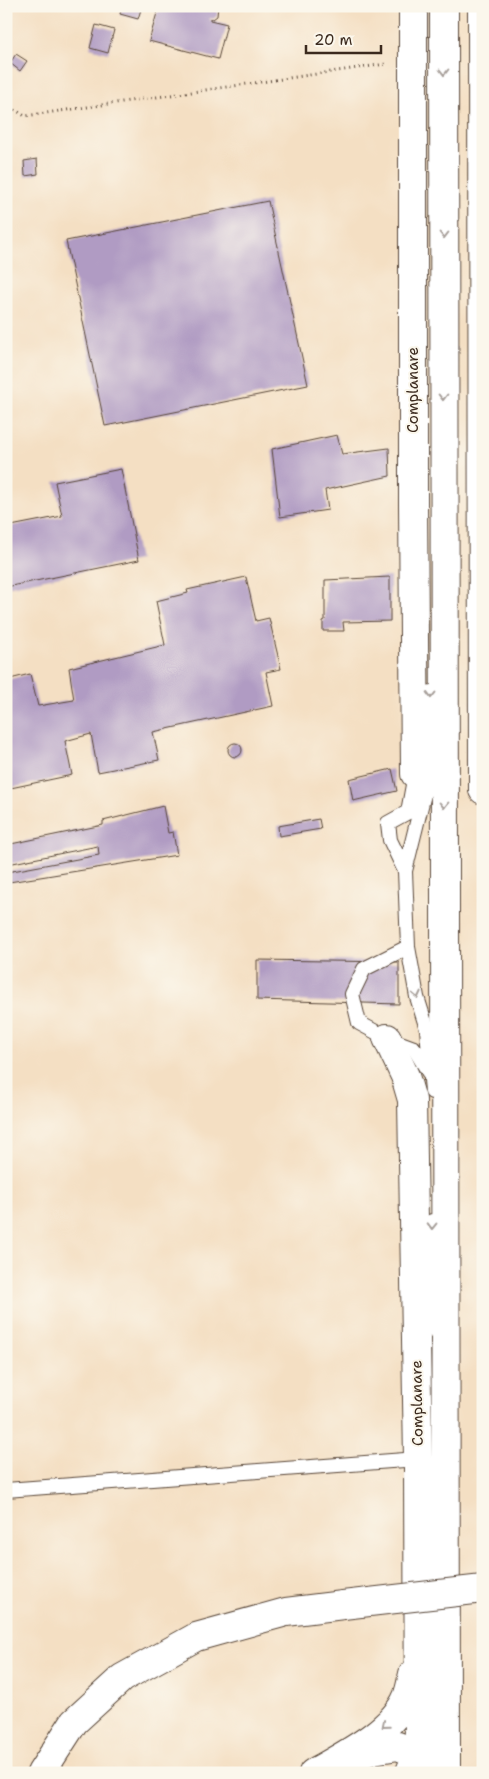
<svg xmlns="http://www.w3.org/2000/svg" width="489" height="1779" viewBox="0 0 489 1779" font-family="'Shantell Sans',sans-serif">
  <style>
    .building { fill: #b09bc3 }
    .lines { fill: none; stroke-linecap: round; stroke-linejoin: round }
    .service-casing { stroke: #574537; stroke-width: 16 }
    .minor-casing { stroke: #574537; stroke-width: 30 }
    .trunk-casing { stroke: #574537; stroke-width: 30 }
    .path { stroke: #574537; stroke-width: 3; stroke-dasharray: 1 4; stroke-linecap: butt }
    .service { stroke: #fff; stroke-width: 14 }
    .minor { stroke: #fff; stroke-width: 28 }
    .trunk { stroke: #fff; stroke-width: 28 }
    .minor-bridge-casing { stroke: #574537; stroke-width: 30; stroke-linecap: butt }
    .minor-bridge { stroke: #fff; stroke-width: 28 }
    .oneway { stroke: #a79f9a }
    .labels { text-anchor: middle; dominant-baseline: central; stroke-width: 4; stroke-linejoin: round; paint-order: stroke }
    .street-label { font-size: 15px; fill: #3b2a1e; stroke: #fbf7ec }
  </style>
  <rect width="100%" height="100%" fill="#fbf7ec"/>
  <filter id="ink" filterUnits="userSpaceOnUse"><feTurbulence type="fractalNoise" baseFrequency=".02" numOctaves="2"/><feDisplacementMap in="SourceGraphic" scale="10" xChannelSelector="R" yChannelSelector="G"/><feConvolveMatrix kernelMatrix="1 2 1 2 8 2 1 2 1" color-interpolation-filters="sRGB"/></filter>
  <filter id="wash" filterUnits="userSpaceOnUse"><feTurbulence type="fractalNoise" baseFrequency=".0096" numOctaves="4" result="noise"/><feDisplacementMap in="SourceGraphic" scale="20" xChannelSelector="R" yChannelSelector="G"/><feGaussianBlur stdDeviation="1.12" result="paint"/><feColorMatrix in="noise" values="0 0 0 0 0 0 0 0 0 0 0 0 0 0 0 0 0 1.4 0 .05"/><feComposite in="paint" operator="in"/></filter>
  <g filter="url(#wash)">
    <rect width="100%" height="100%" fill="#f4dfc3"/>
    <g id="blocks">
      <path class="building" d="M 122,6 L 142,6 L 138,19 L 120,14 Z
        M 159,6 L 218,6 L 217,16 L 213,19 L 210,18 L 210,20 L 227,24 L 218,59 L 149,41 Z
        M 96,25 L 114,30 L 108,53 L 90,48 Z
        M 16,54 L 27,61 L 20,71 L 10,63 Z
        M 37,159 L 38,174 L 25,176 L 24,161 Z
        M 268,201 L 308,385 L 105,426 L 66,241 Z
        M 337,435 L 342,454 L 389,448 L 390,476 L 325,490 L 328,510 L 280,517 L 272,449 Z
        M 121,469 L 139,560 L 6,587 L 6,527 L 62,516 L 55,482 Z
        M 246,577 L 256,621 L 269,618 L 281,669 L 266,672 L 273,706 L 153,732 L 159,760 L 98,772 L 91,734 L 65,741 L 72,775 L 6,789 L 6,680 L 30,674 L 38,706 L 74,700 L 69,668 L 165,645 L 156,601 L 188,593 L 187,590 Z
        M 390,577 L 390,621 L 343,622 L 344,631 L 323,631 L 323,621 L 325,620 L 325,580 Z
        M228 750a7 7 0 1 1 14 0a7 7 0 1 1-14 0Z
        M 392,769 L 397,791 L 353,801 L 349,779 Z
        M 163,806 L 168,833 L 173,832 L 177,855 L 9,882 L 7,872 L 99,855 L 98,846 L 8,864 L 6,845 L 103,825 L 103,821 Z
        M 319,819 L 321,829 L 279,836 L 278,826 Z
        M 257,960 L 399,962 L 399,1004 L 257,1000 Z"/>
    </g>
  </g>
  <g filter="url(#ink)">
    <use href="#blocks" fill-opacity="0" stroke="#574537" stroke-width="1"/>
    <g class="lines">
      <defs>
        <path id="service" d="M 431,692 L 431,732 L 426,786 L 405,871 L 408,947 L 417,997 L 427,1029 L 432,1092
          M 405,871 L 390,840 L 388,823 L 408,812 L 415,774
          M 408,947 L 364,969 L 352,994 L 359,1023 L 387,1038 L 414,1048 L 429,1073
          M 432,1221 L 431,1286 L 433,1329
          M 6,1490 L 418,1459"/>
        <path id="minor" d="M 413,6 L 413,503 L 415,774
          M 387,1038 L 405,1076 L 412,1100 L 418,1459 L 419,1773
          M 351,1758 L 373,1750 L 398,1746 L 419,1755 L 411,1769
          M 41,1773 L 74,1722 L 122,1678 L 196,1637 L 286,1612 L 343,1605
          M 313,1773 C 344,1755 393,1731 407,1697 C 410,1690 411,1682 413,1674"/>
        <path id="trunk" d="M 444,6 L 446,1773
          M 482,6 L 483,790"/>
      </defs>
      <use href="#service" class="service-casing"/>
      <use href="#minor" class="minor-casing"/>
      <use href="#trunk" class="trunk-casing"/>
      <path class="path" d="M 6,104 L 25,116 L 386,64"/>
      <use href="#service" class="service"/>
      <use href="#minor" class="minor"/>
      <use href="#trunk" class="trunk"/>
      <defs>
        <path id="minor-bridge" d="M 343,1605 L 483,1589"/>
      </defs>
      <use href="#minor-bridge" class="minor-bridge-casing"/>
      <use href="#minor-bridge" class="minor-bridge"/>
    </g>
    <defs><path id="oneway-chevron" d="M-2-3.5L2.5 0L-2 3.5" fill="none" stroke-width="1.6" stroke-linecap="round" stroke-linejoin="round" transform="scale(1.25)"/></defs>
    <g class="oneway">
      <use href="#oneway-chevron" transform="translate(444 72) rotate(90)"/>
      <use href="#oneway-chevron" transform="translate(444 235) rotate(90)"/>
      <use href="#oneway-chevron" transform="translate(443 397) rotate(90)"/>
      <use href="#oneway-chevron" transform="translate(431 695) rotate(91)"/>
      <use href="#oneway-chevron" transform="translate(444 805) rotate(90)"/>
      <use href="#oneway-chevron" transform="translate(417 995) rotate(77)"/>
      <use href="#oneway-chevron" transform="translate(432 1226) rotate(91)"/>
      <use href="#oneway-chevron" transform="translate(385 1725) rotate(140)"/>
    </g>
  </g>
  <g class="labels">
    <g class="street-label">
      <text transform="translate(413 390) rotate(-90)">Complanare</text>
      <text transform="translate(417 1403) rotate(-91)">Complanare</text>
    </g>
  </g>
  <rect width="489" height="1779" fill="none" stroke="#fbf7ec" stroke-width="25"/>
  <path d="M306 45v8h75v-8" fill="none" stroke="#3b2a1e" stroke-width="2.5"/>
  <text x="314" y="45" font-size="15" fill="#3b2a1e" stroke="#fbf7ec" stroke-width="4" paint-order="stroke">20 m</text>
</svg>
